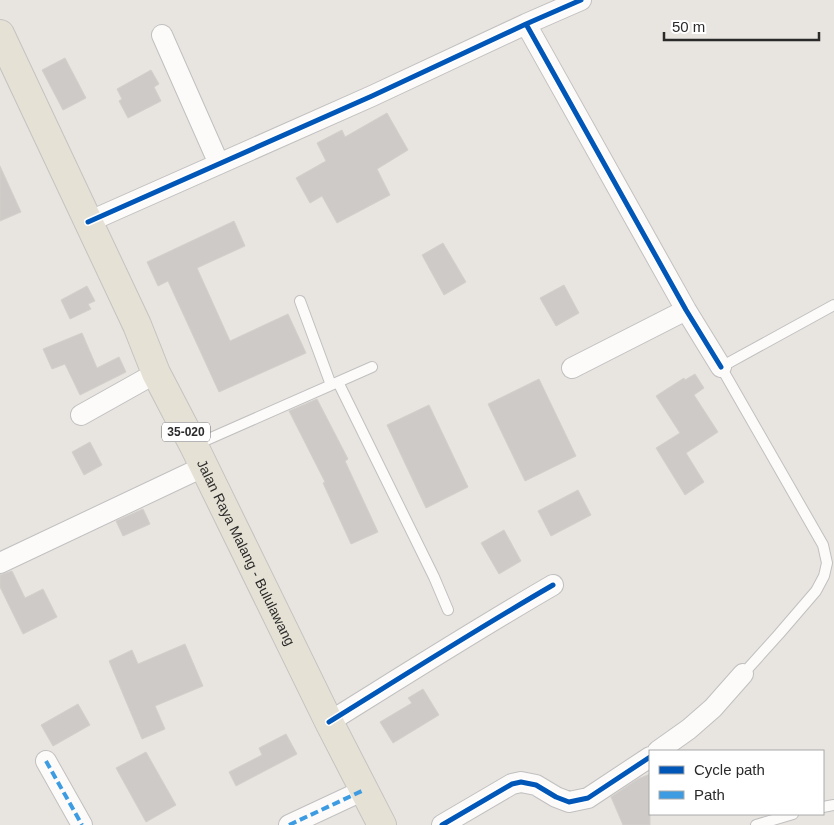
<svg xmlns="http://www.w3.org/2000/svg" width="834" height="825" viewBox="0 0 834 825" font-family="Arial,sans-serif">
  <style>
    .building { fill: #cdcac7; stroke: #d3d0cc }
    .lines { fill: none; stroke-linecap: round; stroke-linejoin: round }
    .lane-casing { stroke: #c1c0c0; stroke-width: 12 }
    .street-casing { stroke: #c1c0c0; stroke-width: 22 }
    .primary-casing { stroke: #c4c3c1; stroke-width: 30 }
    .lane { stroke: #fcfbfa; stroke-width: 10 }
    .street { stroke: #fcfbfa; stroke-width: 20 }
    .primary { stroke: #e5e1d5; stroke-width: 28 }
    .quiet { stroke: #3d9ce1; stroke-width: 4; stroke-dasharray: 8 4; stroke-linecap: butt }
    .cycleway-casing { stroke: #fff; stroke-width: 8 }
    .cycleway { stroke: #0057b8; stroke-width: 5 }
    .labels { text-anchor: middle; dominant-baseline: central; stroke-width: 5; stroke-linejoin: round; paint-order: stroke }
    .shield { fill: #fff; stroke: #6a6a6a; stroke-width: 1 }
    .shield-label { font-size: 12px; font-weight: bold; fill: #2a2a2a }
    .street-label { font-size: 14px; fill: #2a2a2a; stroke: #fff }
  </style>
  <rect width="100%" height="100%" fill="#e8e4e0"/>
  <path class="building" d="M 65,58 L 86,98 L 63,110 L 42,70 Z
    M 151,70 L 159,84 L 154,87 L 161,101 L 128,118 L 119,101 L 122,99 L 117,89 Z
    M 387,113 L 408,150 L 377,169 L 390,195 L 337,223 L 322,196 L 310,203 L 296,178 L 326,161 L 317,143 L 342,130 L 345,137 Z
    M 0,166 L 21,212 L 0,221 Z
    M 234,221 L 245,246 L 197,268 L 230,341 L 288,314 L 306,353 L 219,392 L 168,281 L 158,286 L 147,262 Z
    M 443,243 L 466,282 L 444,295 L 422,255 Z
    M 564,285 L 579,313 L 556,326 L 540,298 Z
    M 87,286 L 95,301 L 88,304 L 91,309 L 70,319 L 61,300 Z
    M 82,333 L 97,368 L 119,357 L 126,372 L 80,395 L 65,364 L 52,369 L 43,349 Z
    M 695,374 L 704,388 L 694,395 L 718,432 L 686,453 L 704,482 L 685,495 L 656,448 L 680,433 L 656,396 L 684,378 L 685,380 Z
    M 539,379 L 576,456 L 525,481 L 488,404 Z
    M 317,399 L 348,459 L 345,461 L 378,532 L 351,544 L 323,483 L 325,482 L 289,411 Z
    M 429,405 L 468,487 L 426,508 L 387,425 Z
    M 90,442 L 102,465 L 84,475 L 72,452 Z
    M 578,490 L 591,515 L 551,536 L 538,511 Z
    M 143,509 L 150,524 L 123,536 L 116,521 Z
    M 504,530 L 521,561 L 499,574 L 481,543 Z
    M 12,571 L 25,598 L 43,589 L 57,617 L 23,634 L 0,587 L 0,575 Z
    M 185,644 L 203,686 L 155,706 L 165,729 L 142,739 L 109,661 L 132,650 L 138,664 Z
    M 423,689 L 439,715 L 393,743 L 380,722 L 412,703 L 408,698 Z
    M 78,704 L 90,725 L 53,746 L 41,725 Z
    M 286,734 L 297,754 L 236,786 L 229,772 L 262,755 L 259,748 Z
    M 146,752 L 176,805 L 146,822 L 116,768 Z
    M 650,774 L 650,825 L 623,825 L 611,797 L 638,779 Z"/>
  <g class="lines">
    <defs>
      <path id="lane" d="M 300,301 L 331,385
        M 338,382 L 434,577 L 448,610
        M 195,445 L 372,367
        M 743,674 L 779,634 L 816,591 L 824,576 L 827,563 L 823,545 L 721,367 L 834,305
        M 823,807 L 834,805
        M 756,825 L 793,814"/>
      <path id="street" d="M 526,24 L 686,310 L 721,367
        M 162,35 L 219,164
        M 88,222 L 372,96 L 526,24 L 581,0
        M 572,368 L 686,310
        M 81,415 L 156,373
        M 0,563 L 203,467
        M 329,722 C 403,676 477,629 553,585
        M 658,751 L 689,729 L 713,708 L 743,674
        M 46,761 L 82,825
        M 289,825 L 364,790
        M 442,825 L 512,784 L 521,782 L 536,785 L 556,797 L 569,802 L 588,798 L 650,757"/>
      <g id="primary">
        <path id="s1" d="M 0,34 L 137,325 L 156,373 L 194,446 L 329,722 L 382,825"/>
      </g>
    </defs>
    <use href="#lane" class="lane-casing"/>
    <use href="#street" class="street-casing"/>
    <use href="#primary" class="primary-casing"/>
    <use href="#lane" class="lane"/>
    <use href="#street" class="street"/>
    <use href="#primary" class="primary"/>
    <path class="quiet" d="M 46,761 L 82,825
      M 289,825 L 364,790"/>
    <defs>
      <path id="cycleway" d="M 526,24 L 686,310 L 721,367
        M 88,222 L 372,96 L 526,24 L 581,0
        M 329,722 C 403,676 477,629 553,585
        M 442,825 L 512,784 L 521,782 L 536,785 L 556,797 L 569,802 L 588,798 L 650,757"/>
    </defs>
    <use href="#cycleway" class="cycleway-casing"/>
    <use href="#cycleway" class="cycleway"/>
  </g>
  <g class="labels">
    <rect class="shield" x="162" y="422.5" width="48" height="19" rx="4"/>
    <g class="shield-label">
      <text x="186" y="432">35-020</text>
    </g>
    <g class="street-label">
      <text stroke="none"><textPath href="#s1" startOffset="574">Jalan Raya Malang - Bululawang</textPath></text>
    </g>
  </g>
  <rect x="649" y="750" width="175" height="65" fill="#ffffff" stroke="#aaaaaa"/>
  <rect x="659" y="766" width="25" height="8" fill="#0057b8" stroke="#aaaaaa"/>
  <text x="694" y="775" font-size="15" fill="#2a2a2a">Cycle path</text>
  <rect x="659" y="791" width="25" height="8" fill="#3d9ce1" stroke="#aaaaaa"/>
  <text x="694" y="800" font-size="15" fill="#2a2a2a">Path</text>
  <path d="M664 32v8h155v-8" fill="none" stroke="#2a2a2a" stroke-width="2.5"/>
  <text x="672" y="32" font-size="15" fill="#2a2a2a" stroke="#ffffff" stroke-width="4" paint-order="stroke">50 m</text>
</svg>
